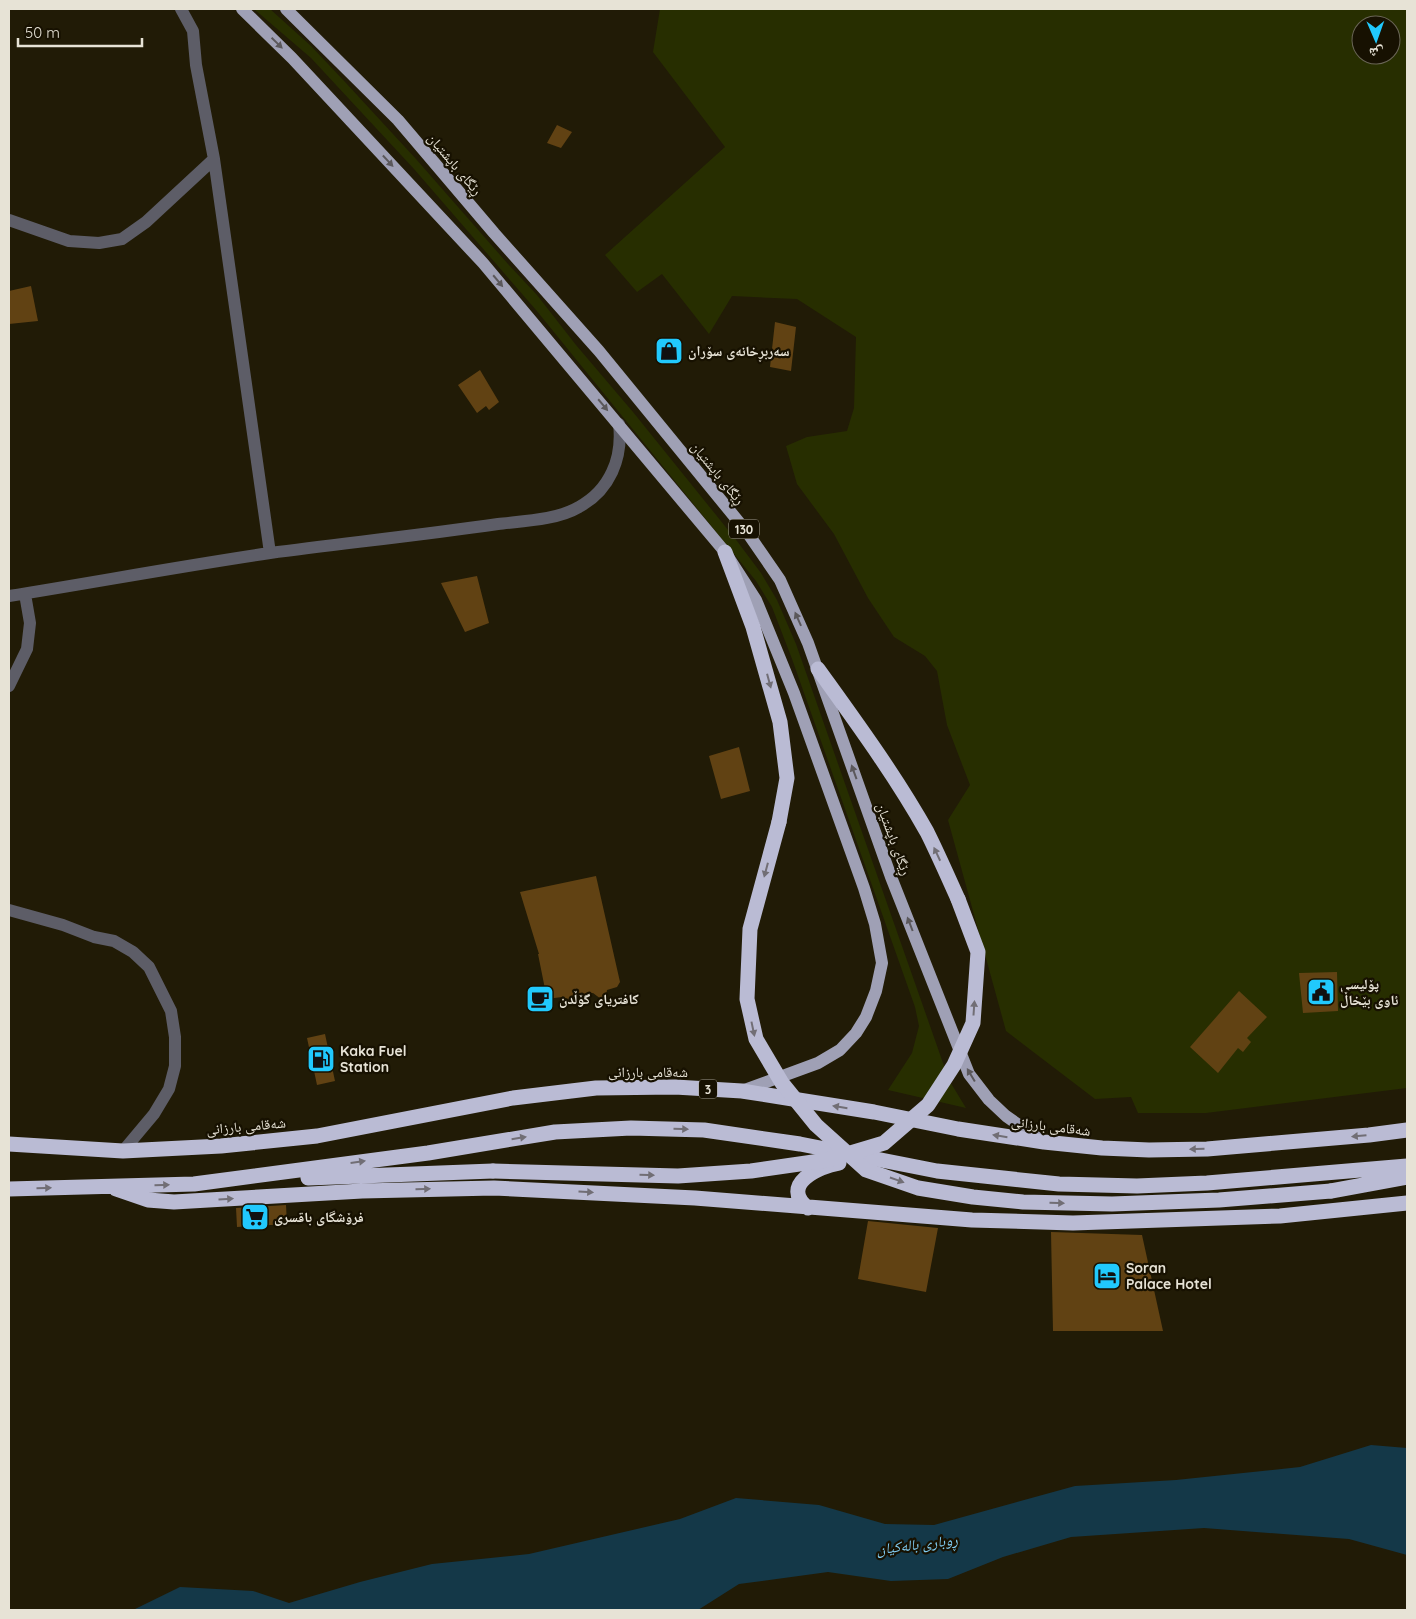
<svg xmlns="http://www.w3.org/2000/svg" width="1416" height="1619" viewBox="0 0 1416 1619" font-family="Quicksand,'Noto Naskh Arabic',sans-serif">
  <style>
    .green { fill: #272e00; fill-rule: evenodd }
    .water { fill: #143848 }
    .building { fill: #614213 }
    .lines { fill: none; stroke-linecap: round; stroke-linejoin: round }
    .street { stroke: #5d5d67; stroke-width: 12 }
    .primary { stroke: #9fa0b5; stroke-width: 12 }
    .highway { stroke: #babbd4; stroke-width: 15 }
    .highway-bridge { stroke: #babbd4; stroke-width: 15 }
    .oneway { fill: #5b585b }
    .oneway2 { fill: #716e75 }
    .labels { text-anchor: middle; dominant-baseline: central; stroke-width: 4.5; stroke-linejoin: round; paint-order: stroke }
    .shield { fill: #171101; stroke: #a9a496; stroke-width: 1 }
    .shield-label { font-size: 12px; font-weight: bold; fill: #e7e3d6 }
    .street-label { font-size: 14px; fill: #e7e3d6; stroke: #171101 }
    .poi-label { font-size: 14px; font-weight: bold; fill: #e7e3d6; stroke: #171101; text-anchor: start }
    .water-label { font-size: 15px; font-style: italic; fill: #81cdf3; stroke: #171101 }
  </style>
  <rect width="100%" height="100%" fill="#211b06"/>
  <path class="green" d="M 254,9 L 270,9 L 311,46 L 346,83 L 416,159 L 508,264 L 537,295 L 576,345 L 633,412 L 737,541 L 761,573 L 777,600 L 796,644 L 949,1080 L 966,1108 L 888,1090 L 912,1053 L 919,1026 L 915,1007 L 792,659 L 772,607 L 756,581 L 536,310 L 414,169 L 311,58 Z
    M 660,9 L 1407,9 L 1407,1088 L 1206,1113 L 1138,1113 L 1131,1097 L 1095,1099 L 1006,1031 L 948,820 L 970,785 L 947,725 L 937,671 L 925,656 L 894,637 L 868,598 L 834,534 L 797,484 L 786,446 L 807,437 L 847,431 L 854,408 L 856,337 L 797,299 L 732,296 L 709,334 L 662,274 L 637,292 L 605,255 L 725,147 L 653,52 ZM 1361,25 L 1391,25 L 1391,55 L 1361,55 Z"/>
  <path class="water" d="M 1371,1445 L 1407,1448 L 1407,1555 L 1349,1539 L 1204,1528 L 1071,1537 L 1003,1557 L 948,1579 L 891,1581 L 828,1572 L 739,1584 L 698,1610 L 133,1610 L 180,1587 L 253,1591 L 289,1603 L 360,1582 L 432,1564 L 529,1554 L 680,1519 L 736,1498 L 819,1505 L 885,1524 L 934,1525 L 1075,1486 L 1176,1480 L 1300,1467 Z"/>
  <path class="building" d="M 557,125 L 572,132 L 561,148 L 547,143 Z
    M 31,286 L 38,321 L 9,324 L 9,291 Z
    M 775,322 L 796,327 L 791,371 L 770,367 Z
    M 480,370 L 499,402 L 489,410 L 486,406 L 477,413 L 458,385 Z
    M 477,576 L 489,623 L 465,632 L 441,583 Z
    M 739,747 L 750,791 L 721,799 L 709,756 Z
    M 596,876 L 620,982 L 617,987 L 607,990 L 605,1002 L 593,993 L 579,995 L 571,1001 L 564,1003 L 562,997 L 547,999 L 538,954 L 539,954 L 520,892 Z
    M 1337,972 L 1338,1011 L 1303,1013 L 1299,973 Z
    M 1239,991 L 1267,1017 L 1247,1038 L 1251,1042 L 1243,1052 L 1238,1048 L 1218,1073 L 1190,1047 Z
    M 325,1034 L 335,1081 L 317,1085 L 307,1038 Z
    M 286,1205 L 287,1224 L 237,1227 L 236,1208 Z
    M 868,1221 L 938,1228 L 926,1292 L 858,1279 Z
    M 1051,1232 L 1142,1235 L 1163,1331 L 1053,1331 Z"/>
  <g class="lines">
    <path class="street" d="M 181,9 L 193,31 L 196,65 L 214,159 L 270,553
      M 9,220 L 69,241 L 99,243 L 122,239 L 146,222 L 214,159
      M 9,596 C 96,582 182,566 270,553 C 346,543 422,535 498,524 C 523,521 557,520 579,507 C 610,490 623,458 619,424
      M 9,686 L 27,649 L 30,623 L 25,594
      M 9,910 L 63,925 L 94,937 L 114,941 L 133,952 L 149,967 L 171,1011 L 175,1037 L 175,1066 L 169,1089 L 154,1114 L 123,1151"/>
    <path class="primary" d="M 242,9 L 292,58 L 483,263 L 725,552 L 756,600 L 794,693 L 864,888 L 875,924 L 882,963 L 876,991 L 866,1017 L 856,1033 L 840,1050 L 818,1063 L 742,1091
      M 286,9 L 398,120 L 494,233 L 599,351 L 747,532 L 780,580 L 808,643 L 891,877 L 969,1074 L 989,1100 L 1006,1116 L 1042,1141"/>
    <path class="highway" d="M 725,552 L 753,627 L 780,722 L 787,778 L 779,822
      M 818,669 C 856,722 895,775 927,832 C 938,854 948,877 958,899
      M 9,1144 L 123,1151 L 221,1146 L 317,1136 L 513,1098 L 596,1088 L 675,1087 L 742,1091 L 874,1112 L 958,1129 L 1044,1142 L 1102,1148 L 1149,1150 L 1207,1149 L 1369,1135 L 1407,1130
      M 308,1178 L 493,1171
      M 9,1189 L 194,1184 L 428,1153 L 555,1132 L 631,1128 L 704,1130 L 800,1144 L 937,1171 L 1059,1184 L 1137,1186 L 1207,1183 L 1407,1166
      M 116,1189 L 148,1200 L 174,1202 L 362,1191 L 494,1188 L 695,1198 L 972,1220 L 1073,1223 L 1280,1216 L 1407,1203
      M 1331,1191 L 1407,1177
      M 808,1208 C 779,1185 819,1166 839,1163"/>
    <path class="highway-bridge" d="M 779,822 L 750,929 L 747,999 L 756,1039 L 782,1083 L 816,1125 L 866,1170 L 918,1188 L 973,1197 L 1023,1202 L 1112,1204 L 1219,1200 L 1331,1191
      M 493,1171 L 678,1176 L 751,1171 L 827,1160 L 884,1143 L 928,1105 L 954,1065 L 973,1023 L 978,952 L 958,899"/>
  </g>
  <defs><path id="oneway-solid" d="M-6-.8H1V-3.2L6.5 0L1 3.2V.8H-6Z" transform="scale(1.25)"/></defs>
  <g class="oneway">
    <use href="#oneway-solid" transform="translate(277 43) rotate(44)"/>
    <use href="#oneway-solid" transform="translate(388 161) rotate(47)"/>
    <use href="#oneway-solid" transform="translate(498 281) rotate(50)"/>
    <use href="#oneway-solid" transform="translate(603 405) rotate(50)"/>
    <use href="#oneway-solid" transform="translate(798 619) rotate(-114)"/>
    <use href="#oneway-solid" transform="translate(854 772) rotate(-110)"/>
    <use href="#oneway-solid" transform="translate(910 924) rotate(-111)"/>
    <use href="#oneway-solid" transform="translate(971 1075) rotate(-121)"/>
  </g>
  <g class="oneway2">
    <use href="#oneway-solid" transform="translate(769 681) rotate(75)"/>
    <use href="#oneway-solid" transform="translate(937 854) rotate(-115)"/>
    <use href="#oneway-solid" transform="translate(766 870) rotate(105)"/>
    <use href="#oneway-solid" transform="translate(974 1008) rotate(-86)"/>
    <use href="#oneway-solid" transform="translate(753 1029) rotate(78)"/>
    <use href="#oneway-solid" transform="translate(840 1107) rotate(-171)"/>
    <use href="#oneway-solid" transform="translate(681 1129) rotate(2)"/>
    <use href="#oneway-solid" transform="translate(1000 1136) rotate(-171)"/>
    <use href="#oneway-solid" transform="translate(1359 1136) rotate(175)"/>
    <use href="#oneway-solid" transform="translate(519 1138) rotate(-9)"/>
    <use href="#oneway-solid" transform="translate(1197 1149) rotate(179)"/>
    <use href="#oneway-solid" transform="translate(358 1162) rotate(-8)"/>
    <use href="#oneway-solid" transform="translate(647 1175) rotate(2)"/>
    <use href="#oneway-solid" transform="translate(897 1180) rotate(19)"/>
    <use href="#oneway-solid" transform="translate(162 1185) rotate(-2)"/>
    <use href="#oneway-solid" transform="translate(44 1188) rotate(-1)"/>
    <use href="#oneway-solid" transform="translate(423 1189) rotate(-2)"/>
    <use href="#oneway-solid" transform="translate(586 1192) rotate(3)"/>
    <use href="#oneway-solid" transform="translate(226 1199) rotate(-3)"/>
    <use href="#oneway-solid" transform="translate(1057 1203) rotate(1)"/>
  </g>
  <defs>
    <symbol id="shop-square" viewBox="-11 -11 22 22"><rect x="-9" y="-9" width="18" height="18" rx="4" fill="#21c9fd" stroke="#171101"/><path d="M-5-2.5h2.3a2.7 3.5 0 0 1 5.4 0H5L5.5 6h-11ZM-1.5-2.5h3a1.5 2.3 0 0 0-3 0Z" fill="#111"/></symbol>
    <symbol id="civic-square" viewBox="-11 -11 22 22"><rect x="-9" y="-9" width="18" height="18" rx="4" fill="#21c9fd" stroke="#171101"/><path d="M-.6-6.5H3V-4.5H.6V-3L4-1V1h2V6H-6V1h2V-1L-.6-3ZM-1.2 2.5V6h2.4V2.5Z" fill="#111"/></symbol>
    <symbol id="cafe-square" viewBox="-11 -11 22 22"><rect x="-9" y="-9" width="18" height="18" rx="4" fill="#21c9fd" stroke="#171101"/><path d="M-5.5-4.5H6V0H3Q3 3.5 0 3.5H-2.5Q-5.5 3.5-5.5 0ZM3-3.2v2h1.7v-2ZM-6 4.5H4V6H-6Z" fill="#111"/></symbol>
    <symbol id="fuel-square" viewBox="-11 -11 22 22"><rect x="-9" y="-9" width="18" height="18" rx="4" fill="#21c9fd" stroke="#171101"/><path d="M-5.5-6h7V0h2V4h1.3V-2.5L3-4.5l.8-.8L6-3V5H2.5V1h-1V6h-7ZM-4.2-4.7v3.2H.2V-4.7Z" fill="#111"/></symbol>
    <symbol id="supermarket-square" viewBox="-11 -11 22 22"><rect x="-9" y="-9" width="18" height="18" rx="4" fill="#21c9fd" stroke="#171101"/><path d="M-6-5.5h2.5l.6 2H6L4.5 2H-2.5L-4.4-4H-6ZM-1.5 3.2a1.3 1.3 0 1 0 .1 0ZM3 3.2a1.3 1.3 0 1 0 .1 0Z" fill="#111"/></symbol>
    <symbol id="hotel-square" viewBox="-11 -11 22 22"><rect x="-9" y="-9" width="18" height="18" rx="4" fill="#21c9fd" stroke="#171101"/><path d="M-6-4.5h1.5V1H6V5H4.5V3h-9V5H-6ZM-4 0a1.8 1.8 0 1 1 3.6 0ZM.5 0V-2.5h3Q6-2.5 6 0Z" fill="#111"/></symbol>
  </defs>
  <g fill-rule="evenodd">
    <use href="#shop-square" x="653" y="335" width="32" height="32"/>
    <use href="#civic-square" x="1305" y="976" width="32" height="32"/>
    <use href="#cafe-square" x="524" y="983" width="32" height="32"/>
    <use href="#fuel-square" x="305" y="1043" width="32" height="32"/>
    <use href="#supermarket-square" x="239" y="1201" width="32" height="32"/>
    <use href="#hotel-square" x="1091" y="1260" width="32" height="32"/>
  </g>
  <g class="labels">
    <g class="shield">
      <rect x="729" y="519.5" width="30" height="19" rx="4"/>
      <rect x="699" y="1079.5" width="18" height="19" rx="4"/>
    </g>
    <g class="shield-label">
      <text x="744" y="529">130</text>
      <text x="708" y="1089">3</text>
    </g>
    <g class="street-label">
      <text transform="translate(455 164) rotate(50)">ڕێگای باپشتیان</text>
      <text transform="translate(718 473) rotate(51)">ڕێگای باپشتیان</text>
      <text transform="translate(894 839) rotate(70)">ڕێگای باپشتیان</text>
      <text x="648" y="1072">شەقامی بارزانی</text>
      <text transform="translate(246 1126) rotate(-5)">شەقامی بارزانی</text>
      <text transform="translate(1051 1126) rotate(7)">شەقامی بارزانی</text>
    </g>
    <g class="poi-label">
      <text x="688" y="351">سەربڕخانەی سۆران</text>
      <text x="1340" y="984">پۆلیسی<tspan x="1340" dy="16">ئاوی بێخاڵ</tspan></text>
      <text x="559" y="999">کافتریای گۆڵدن</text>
      <text x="340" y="1051">Kaka Fuel<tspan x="340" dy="16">Station</tspan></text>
      <text x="274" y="1217">فرۆشگای باقسری</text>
      <text x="1126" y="1268">Soran<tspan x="1126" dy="16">Palace Hotel</tspan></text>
    </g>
    <g class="water-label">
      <text transform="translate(917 1544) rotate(-7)">ڕوباری بالەکیان</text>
    </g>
  </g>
  <rect width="1416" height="1619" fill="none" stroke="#e7e3d6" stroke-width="20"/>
  <g transform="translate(1376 40) rotate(178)"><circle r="24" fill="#171101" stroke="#6a6556"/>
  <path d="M0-4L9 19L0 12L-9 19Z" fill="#21c9fd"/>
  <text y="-8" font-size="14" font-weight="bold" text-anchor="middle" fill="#e7e3d6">ش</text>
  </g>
  <path d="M18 38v8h124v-8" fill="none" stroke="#e7e3d6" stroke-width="2.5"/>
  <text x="25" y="38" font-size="15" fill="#e7e3d6" stroke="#171101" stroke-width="4" paint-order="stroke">50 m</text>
</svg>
